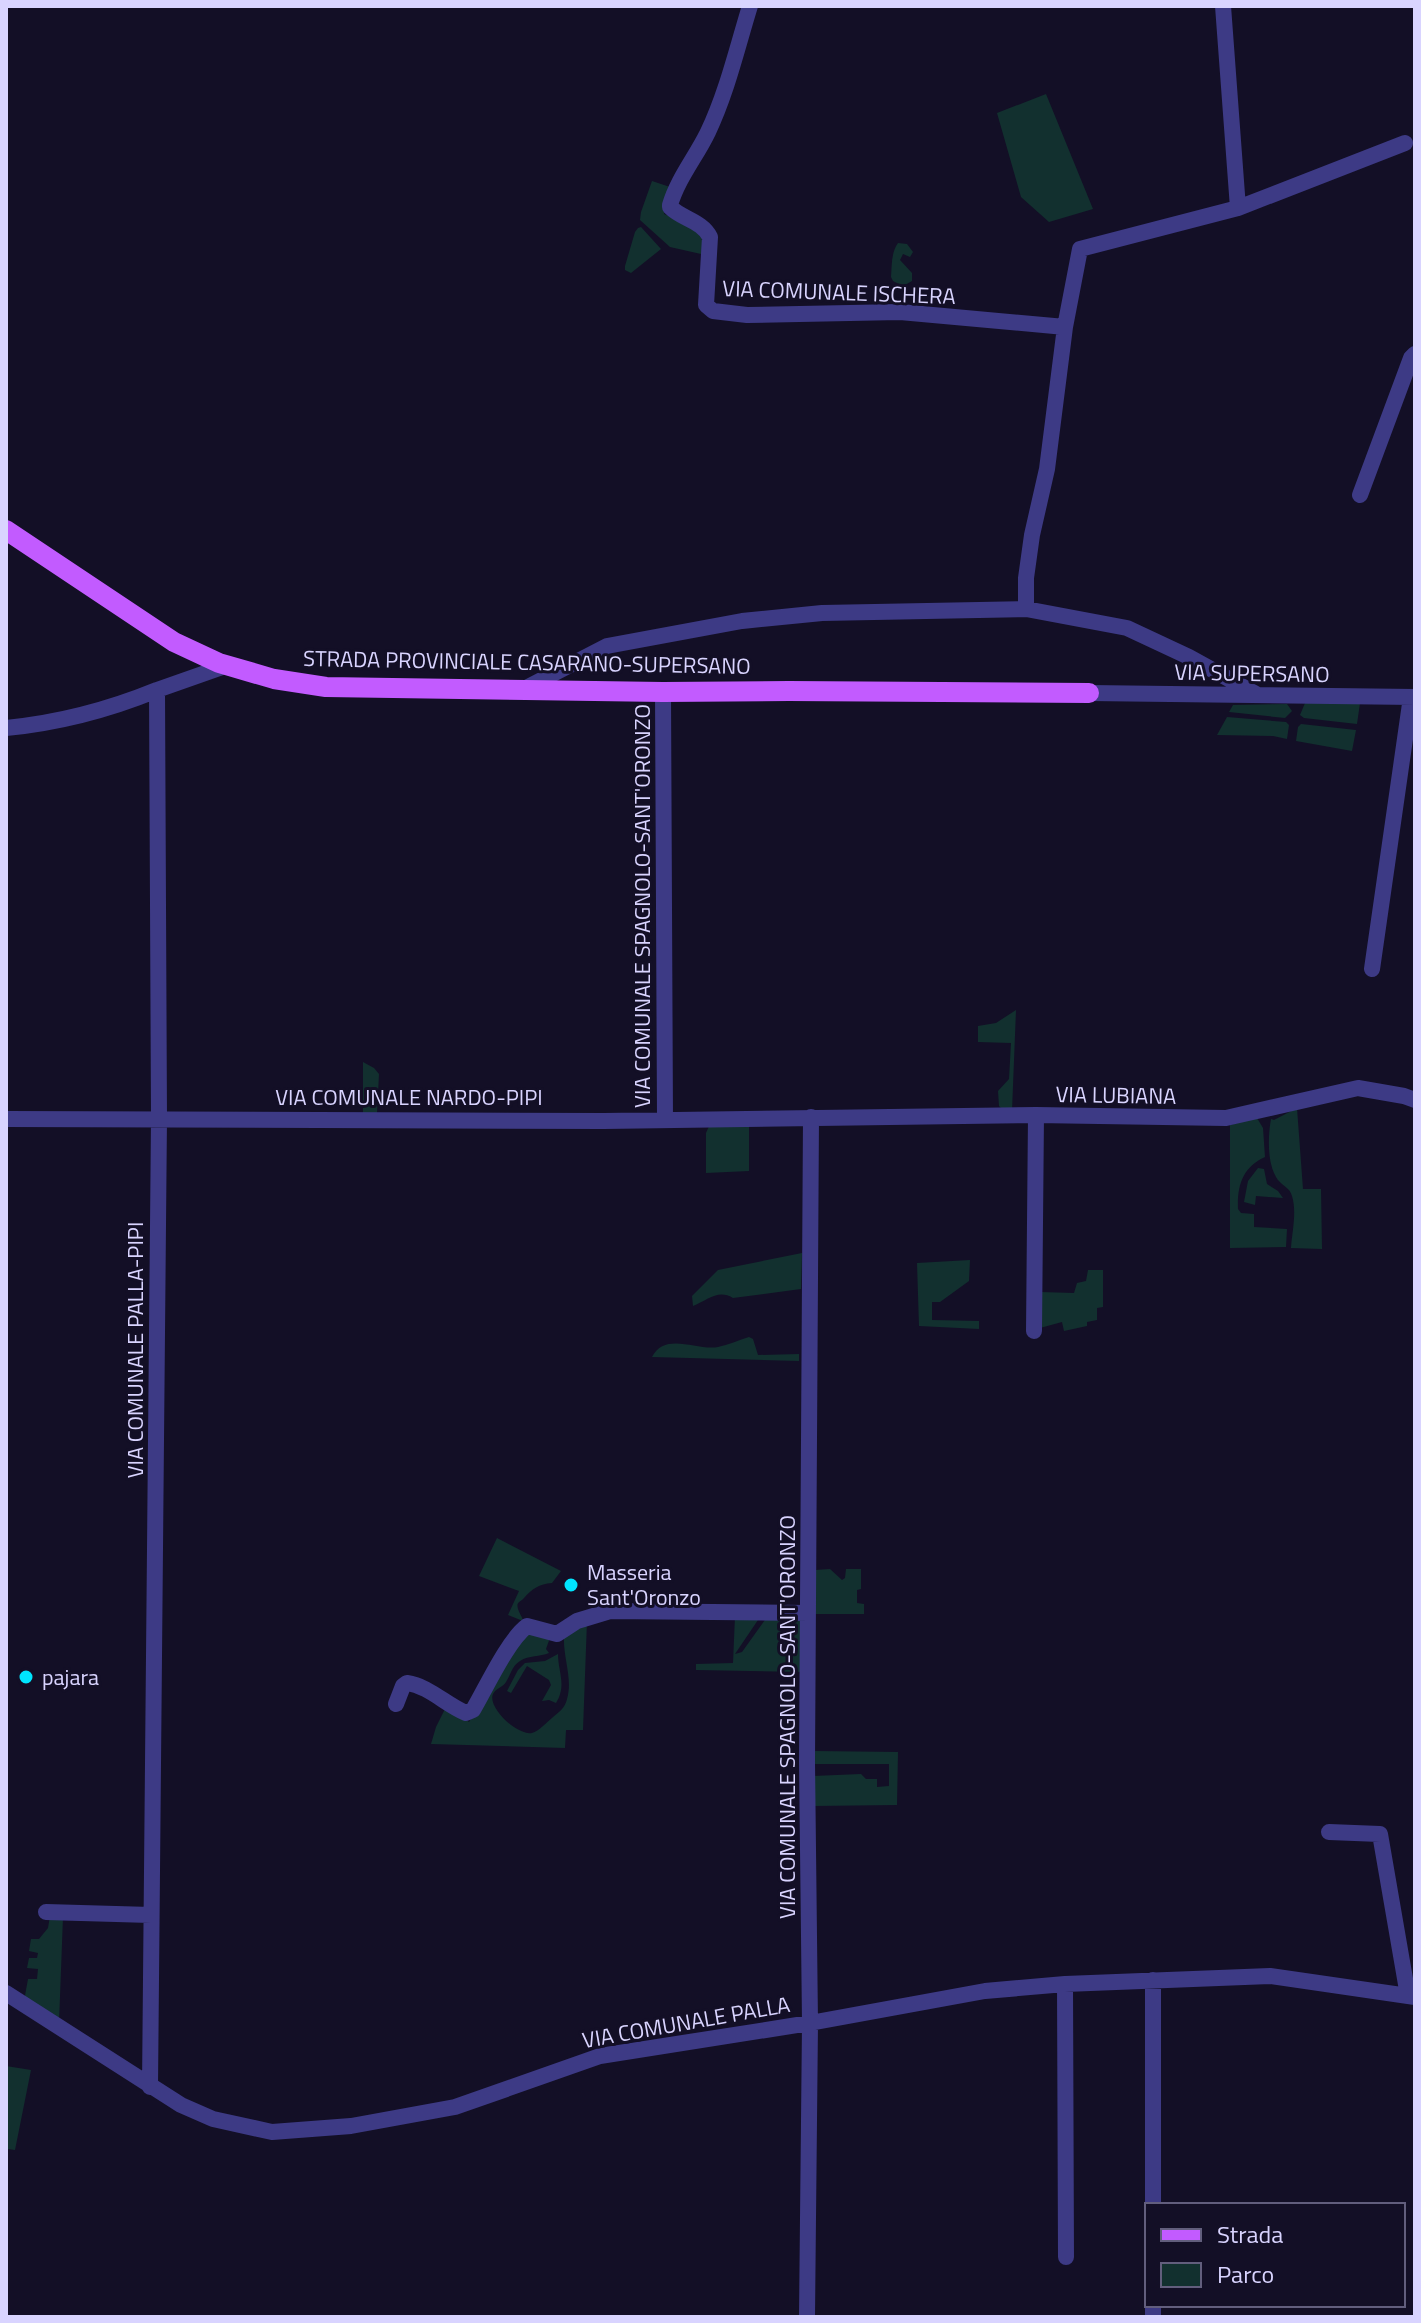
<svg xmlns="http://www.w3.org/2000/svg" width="1421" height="2323" viewBox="0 0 1421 2323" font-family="'Titillium Web',sans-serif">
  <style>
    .green { fill: #12302f }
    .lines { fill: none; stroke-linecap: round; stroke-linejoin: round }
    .minor { stroke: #3d3a85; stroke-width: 16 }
    .major { stroke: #c25bff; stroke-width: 20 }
    .poi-dot { fill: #00e5ff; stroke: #130f26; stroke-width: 3 }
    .labels { text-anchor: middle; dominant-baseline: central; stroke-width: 6; stroke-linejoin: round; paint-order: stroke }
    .street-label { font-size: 22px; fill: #d9d4ff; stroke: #130f26 }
    .poi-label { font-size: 22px; fill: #d9d4ff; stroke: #130f26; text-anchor: start }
  </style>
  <rect width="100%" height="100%" fill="#130f26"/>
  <path class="green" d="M 1046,94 L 1093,209 L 1049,222 L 1021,197 L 997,113 Z
    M 652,181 L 670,187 L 664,214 L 694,226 L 705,237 L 701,254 L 670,247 L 640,220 L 641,212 Z
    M 641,227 L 661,249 L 631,273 L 625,270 L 625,266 L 635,232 L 638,228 Z
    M 898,243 L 907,244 L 913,252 L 910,257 L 903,254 L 900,260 L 912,273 L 912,281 L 903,286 L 893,281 L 891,277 C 892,265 891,253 898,243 Z
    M 1305,703 L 1360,703 L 1357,724 L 1304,718 L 1300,715 Z
    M 1287,704 L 1292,711 L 1285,718 L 1229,712 L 1233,705 Z
    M 1227,717 L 1286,722 L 1289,725 L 1287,739 L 1273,736 L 1217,735 Z
    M 1301,724 L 1356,730 L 1352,751 L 1296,741 L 1298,727 Z
    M 1016,1010 L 1012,1111 L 1004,1111 L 999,1106 L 998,1091 L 1009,1079 L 1011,1043 L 978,1042 L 978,1026 L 996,1023 Z
    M 363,1062 L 374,1068 L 379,1074 L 377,1113 L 363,1113 Z
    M 1297,1108 L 1303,1189 L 1321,1189 L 1322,1249 L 1291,1248 C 1292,1232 1297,1212 1292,1196 C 1290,1187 1280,1185 1276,1177 C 1267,1162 1268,1135 1271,1119 L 1274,1120 Z
    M 1257,1118 L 1263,1128 L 1265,1157 C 1243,1167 1237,1185 1238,1209 L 1241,1213 L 1254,1214 L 1254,1227 L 1287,1229 L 1286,1247 L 1230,1248 L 1230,1125 Z
    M 710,1124 L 749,1125 L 749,1171 L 706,1173 L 706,1133 Z
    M 1258,1168 L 1264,1169 L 1267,1184 L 1278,1191 L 1283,1198 L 1256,1196 L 1255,1205 L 1244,1202 L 1248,1181 Z
    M 802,1253 L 801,1289 L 733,1298 C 718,1289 708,1300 693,1306 L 692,1296 L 718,1270 Z
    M 970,1260 L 969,1281 L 940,1302 L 932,1302 L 932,1320 L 979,1321 L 979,1329 L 919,1326 L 917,1263 Z
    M 1088,1270 L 1103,1270 L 1103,1307 L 1097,1308 L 1097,1320 L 1087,1322 L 1087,1326 L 1064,1331 L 1062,1322 L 1040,1328 L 1040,1292 L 1074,1293 L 1077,1283 L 1086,1281 Z
    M 749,1337 L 753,1339 L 758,1355 L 799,1354 L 799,1361 L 652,1357 C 665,1331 697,1351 718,1347 C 728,1345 739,1340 749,1337 Z
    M 497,1538 L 561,1571 L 552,1583 C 539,1584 532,1589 524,1598 C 520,1603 516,1601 518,1609 C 519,1613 522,1616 523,1621 L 508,1615 L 519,1591 L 479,1576 Z
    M 830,1569 L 842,1580 L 845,1578 L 846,1569 L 861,1569 L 861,1589 L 857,1590 L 857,1603 L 864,1604 L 864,1614 L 815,1614 L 815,1570 Z
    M 735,1616 L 760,1617 L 735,1654 L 742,1652 L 767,1617 L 803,1617 L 804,1672 L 696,1670 L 696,1664 L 733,1663 Z
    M 587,1621 L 583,1730 L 566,1730 L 565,1748 L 431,1744 L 436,1727 L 447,1705 L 469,1722 L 521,1632 L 551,1635 L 546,1649 L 549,1653 C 540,1657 529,1655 520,1661 C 512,1666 511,1674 506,1682 C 503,1687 496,1688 493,1694 C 487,1707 517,1736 532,1733 C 539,1731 547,1722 552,1718 C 559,1712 565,1708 567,1699 C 573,1679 563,1658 564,1637 Z
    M 558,1654 C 558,1672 567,1685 556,1703 L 549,1700 L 542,1701 L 551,1685 L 549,1680 L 527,1666 L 511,1693 L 507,1691 L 518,1670 L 525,1663 L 545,1661 Z
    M 814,1751 L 898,1752 L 897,1805 L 813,1806 L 813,1776 L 861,1774 L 866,1779 L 877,1779 L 877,1787 L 889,1786 L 889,1764 L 814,1764 Z
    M 50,1916 L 63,1917 L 59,2023 L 24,2001 L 28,1979 L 37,1979 L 38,1969 L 27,1968 L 29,1958 L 37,1958 L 38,1953 L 29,1951 L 31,1939 L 39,1939 L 48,1928 Z
    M 6,2066 L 31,2070 L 15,2150 L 8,2149 L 6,2152 Z"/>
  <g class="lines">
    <path class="minor" d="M 750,6 C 737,48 727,92 708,132 C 696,157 678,178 670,205 L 670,207 C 682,219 702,221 710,237 L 706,305 L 713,311 L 747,315 L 900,312 L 1065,327 L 1047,469 L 1032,535 L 1026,578 L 1026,609 L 1127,628 L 1189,657 L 1256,694
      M 1238,208 L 1405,143
      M 1065,327 L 1080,249 L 1238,208 L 1223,6
      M 1360,495 L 1411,358 L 1415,354
      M 522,690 L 607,646 L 742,621 L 822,613 L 1026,609
      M 663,692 L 665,1119
      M 1089,693 L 1415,697
      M 6,728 C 58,723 108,710 157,690
      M 1372,969 L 1411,697
      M 6,1119 L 604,1121 L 1036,1115 L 1226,1118 L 1358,1088 L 1404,1096 L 1415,1100
      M 1034,1331 L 1036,1115
      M 396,1704 L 403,1686 L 407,1683 C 429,1686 446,1705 466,1713 L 473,1710 C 486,1688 508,1640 527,1626 L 557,1634 L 577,1621 L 610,1611 L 808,1613
      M 1329,1832 L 1380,1834 L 1408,1996
      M 46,1912 L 151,1915
      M 1153,1980 L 1153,2205
      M 1065,1984 L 1066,2257
      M 6,1993 L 181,2105 L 213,2119 L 272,2132 L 351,2126 L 455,2107 L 600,2056 L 810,2023 L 985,1991 L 1065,1984 L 1270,1976 L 1415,1997
      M 150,2087 L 159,1118 L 157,690 L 228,665
      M 1153,2305 L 1153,2317
      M 807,2317 L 810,2023 L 807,1762 L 811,1117"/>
    <path class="major" d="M 6,530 L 174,642 L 219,663 L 274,679 L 326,687 L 663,692 L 789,691 L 1089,693"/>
  </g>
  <g class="poi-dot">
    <circle cx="571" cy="1585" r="8"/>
    <circle cx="26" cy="1677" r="8"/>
  </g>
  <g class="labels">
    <g class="street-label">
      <text transform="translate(839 292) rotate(2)">VIA COMUNALE ISCHERA</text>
      <text transform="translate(527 662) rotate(1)">STRADA PROVINCIALE CASARANO-SUPERSANO</text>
      <text transform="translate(1252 673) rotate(1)">VIA SUPERSANO</text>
      <text transform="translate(642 906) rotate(-90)">VIA COMUNALE SPAGNOLO-SANT'ORONZO</text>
      <text transform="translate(1116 1095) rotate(1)">VIA LUBIANA</text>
      <text x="409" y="1097">VIA COMUNALE NARDO-PIPI</text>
      <text transform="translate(135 1350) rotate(-90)">VIA COMUNALE PALLA-PIPI</text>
      <text transform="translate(787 1717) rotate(-90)">VIA COMUNALE SPAGNOLO-SANT'ORONZO</text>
      <text transform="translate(686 2022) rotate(-10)">VIA COMUNALE PALLA</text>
    </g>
    <g class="poi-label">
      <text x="587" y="1572">Masseria<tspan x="587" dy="25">Sant'Oronzo</tspan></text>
      <text x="42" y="1677">pajara</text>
    </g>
  </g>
  <rect width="1421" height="2323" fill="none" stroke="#d9d4ff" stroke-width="16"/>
  <rect x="1145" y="2203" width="260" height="104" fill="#130f26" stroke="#625e7d" stroke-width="2"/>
  <rect x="1161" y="2229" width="40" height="12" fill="#c25bff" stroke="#625e7d" stroke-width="2"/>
  <text x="1217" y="2243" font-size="24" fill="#d9d4ff">Strada</text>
  <rect x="1161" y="2263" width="40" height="24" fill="#12302f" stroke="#625e7d" stroke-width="2"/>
  <text x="1217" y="2283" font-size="24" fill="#d9d4ff">Parco</text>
</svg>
